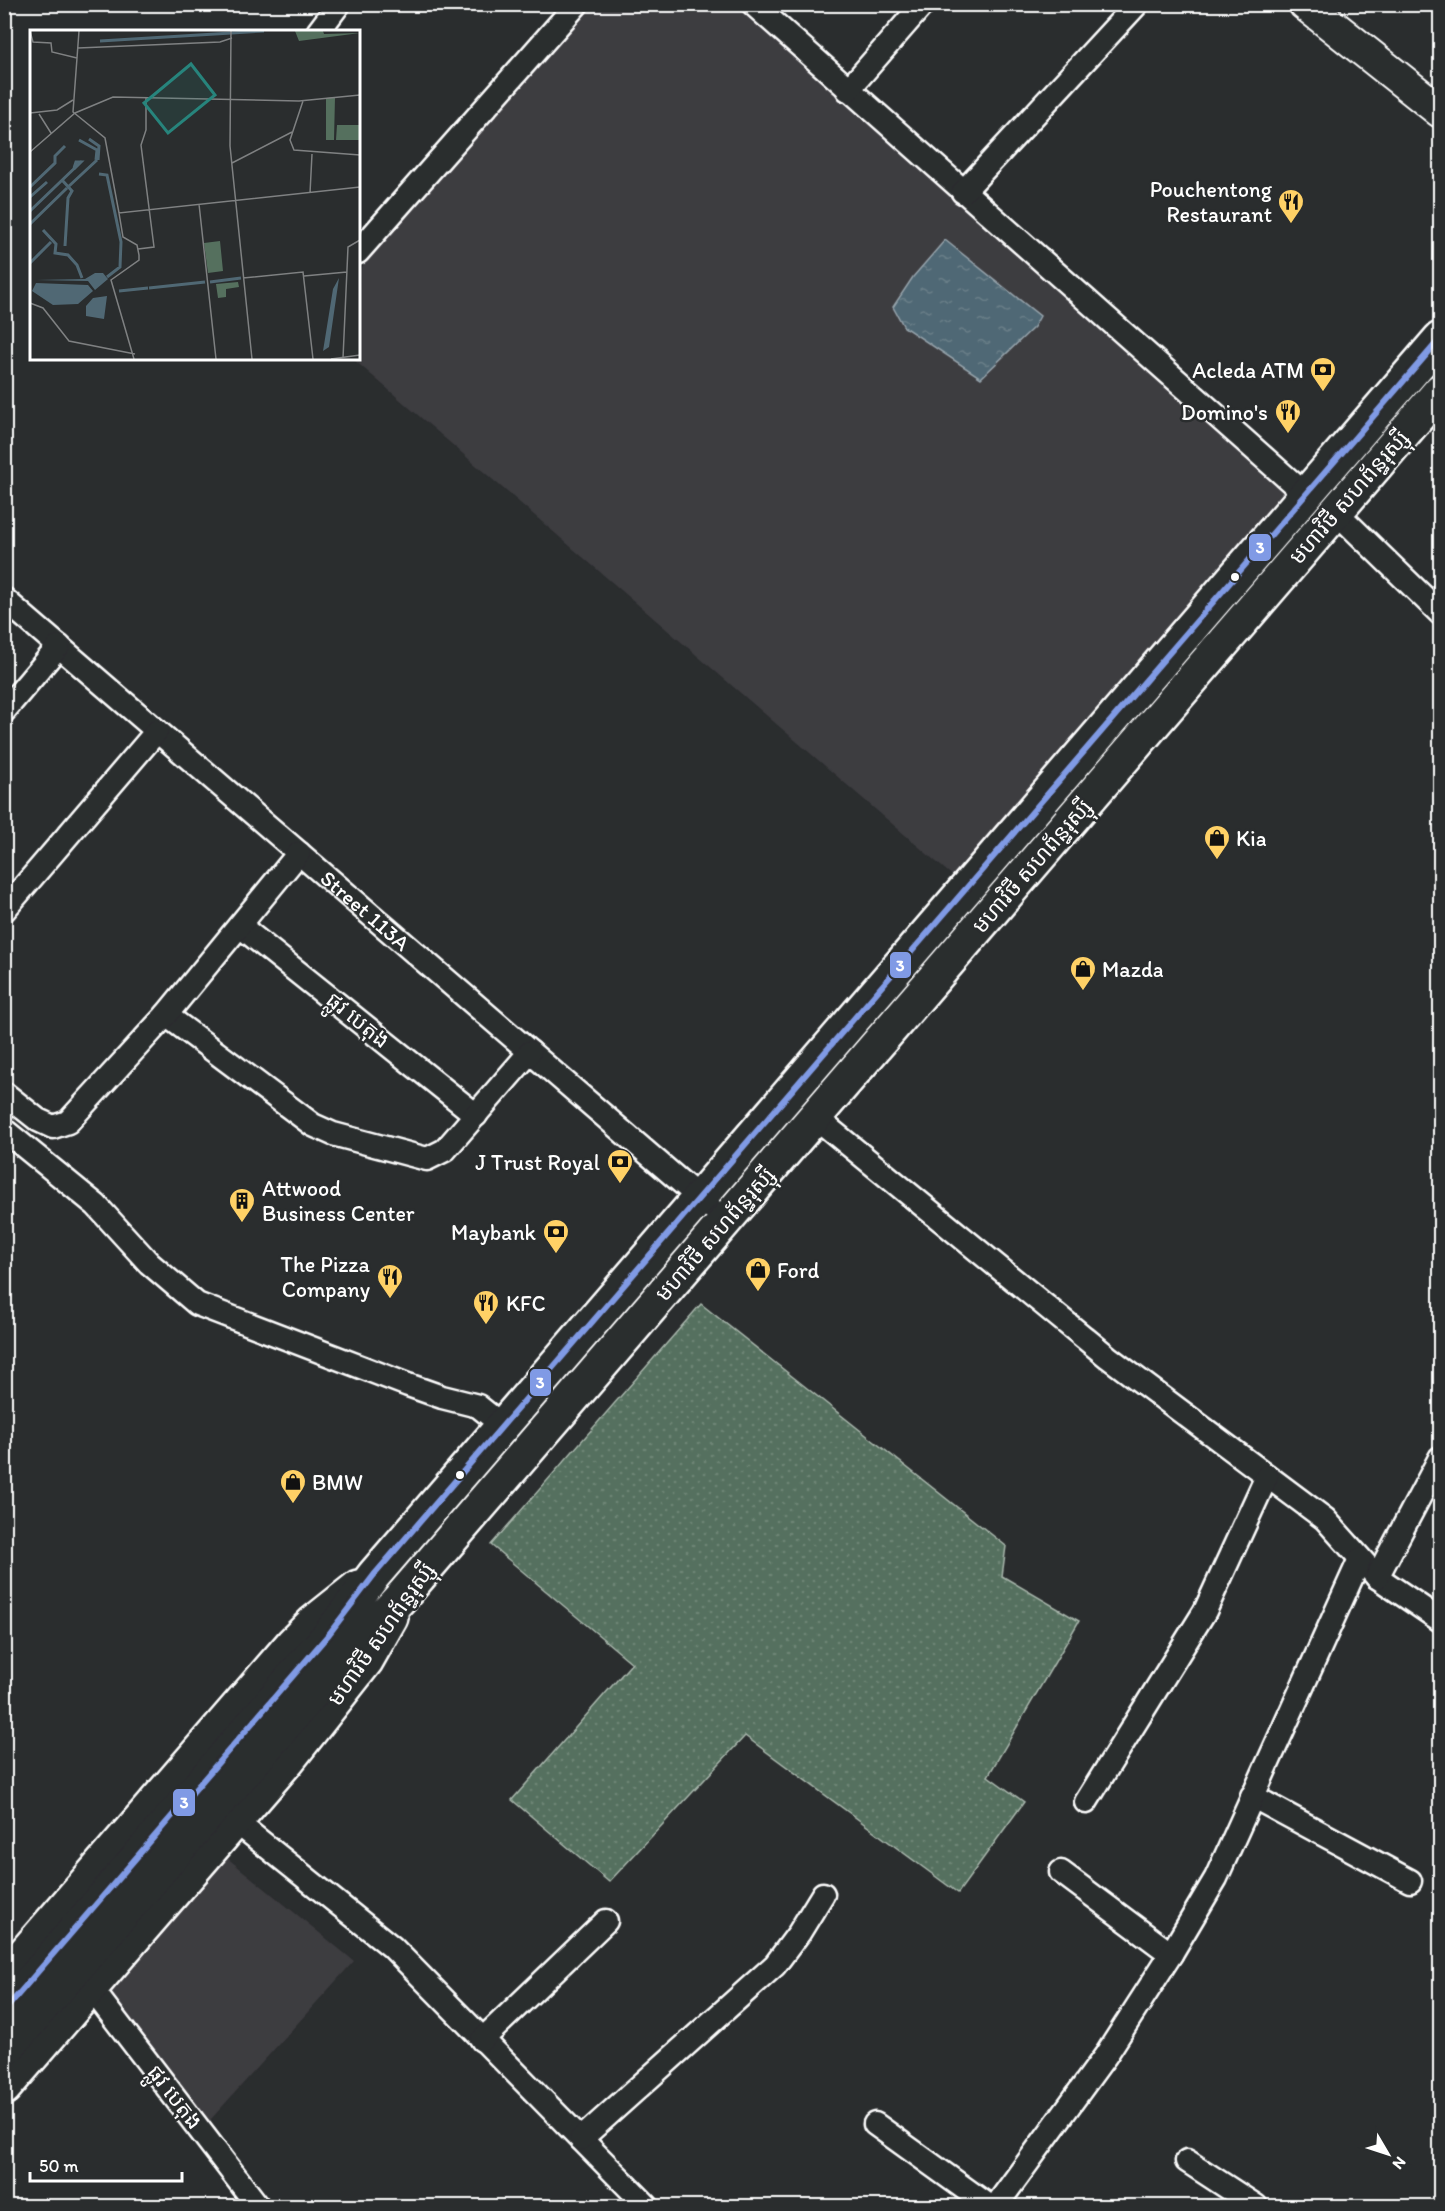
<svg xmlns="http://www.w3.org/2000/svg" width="1445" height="2211" viewBox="0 0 1445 2211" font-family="Itim,'Noto Sans Khmer',sans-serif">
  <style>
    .built { fill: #3e3c41 }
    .grass { fill: url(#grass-dots); stroke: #aab8ae; stroke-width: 1.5 }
    .water { fill: url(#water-ripples); stroke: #96a4ac; stroke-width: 1.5 }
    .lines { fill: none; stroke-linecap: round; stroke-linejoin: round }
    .street-casing { stroke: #fff; stroke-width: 27 }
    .secondary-casing { stroke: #fff; stroke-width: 36 }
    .primary-casing { stroke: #fff; stroke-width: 38 }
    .highway-casing { stroke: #fff; stroke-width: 38 }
    .street { stroke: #2a2d2e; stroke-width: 22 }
    .secondary { stroke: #2a2d2e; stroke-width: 32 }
    .primary { stroke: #2a2d2e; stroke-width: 33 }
    .highway { stroke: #2a2d2e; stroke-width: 33 }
    .bus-1-casing { stroke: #2a2d2e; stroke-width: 10 }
    .bus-1 { stroke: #809ae5; stroke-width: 6 }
    .bus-dot { fill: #fff; stroke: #2a2d2e; stroke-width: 2 }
    .labels { text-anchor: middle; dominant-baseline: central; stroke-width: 5; stroke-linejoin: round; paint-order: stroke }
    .poi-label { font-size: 22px; fill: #fff; stroke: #2a2d2e; text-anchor: end }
    .street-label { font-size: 22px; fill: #fff; stroke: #2a2d2e }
    .inset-river { fill: none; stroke: #506874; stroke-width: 3 }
    .inset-road { fill: none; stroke: #7f8182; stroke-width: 1.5 }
    .view { fill: #27847c; fill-opacity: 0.15; stroke: #27847c; stroke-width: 3 }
    .inset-edge { fill: none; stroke: #fff; stroke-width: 3 }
    .line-badge { stroke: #2a2d2e; stroke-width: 2 }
    .badge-label { font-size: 16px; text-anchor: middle; font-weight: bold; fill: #fff }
  </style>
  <defs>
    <pattern id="grass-dots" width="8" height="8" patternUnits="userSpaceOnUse" patternTransform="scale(1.5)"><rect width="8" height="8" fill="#55705e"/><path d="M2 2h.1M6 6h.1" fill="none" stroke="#6e8576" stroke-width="1.8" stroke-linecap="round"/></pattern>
    <pattern id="water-ripples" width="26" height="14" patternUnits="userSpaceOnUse" patternTransform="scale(1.5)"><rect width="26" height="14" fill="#506874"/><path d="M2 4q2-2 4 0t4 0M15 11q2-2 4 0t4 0" fill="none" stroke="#6a7f89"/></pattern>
  </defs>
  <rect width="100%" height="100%" fill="#2a2d2e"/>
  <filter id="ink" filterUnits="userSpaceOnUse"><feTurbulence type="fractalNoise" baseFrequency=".0167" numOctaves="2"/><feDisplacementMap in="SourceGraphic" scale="12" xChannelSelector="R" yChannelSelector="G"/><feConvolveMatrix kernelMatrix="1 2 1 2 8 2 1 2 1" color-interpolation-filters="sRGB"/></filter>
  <g filter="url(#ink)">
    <path class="built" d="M 588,5 L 743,5 L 1286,490 L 955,878 L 353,359 L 358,358 L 359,270 Z
      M 221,1853 L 354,1961 L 202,2129 L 103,1990 Z"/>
    <path class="grass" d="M 701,1304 L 1006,1546 L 1002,1576 L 1079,1621 L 988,1776 L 1024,1802 L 958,1893 L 745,1736 L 609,1882 L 512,1800 L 632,1663 L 491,1545 Z"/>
    <path class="water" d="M 945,240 L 1040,316 L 1034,327 L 981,378 L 904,327 L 893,307 L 913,277 Z"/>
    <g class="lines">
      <defs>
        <g id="street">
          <path d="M 753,4 L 1306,495"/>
          <path d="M 318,32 L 339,4"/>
          <path d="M 848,90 L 923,4"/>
          <path d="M 963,192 L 1137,4"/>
          <path d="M 358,252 L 577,4"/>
          <path d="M 1336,512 L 1440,613"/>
          <path id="s1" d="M 4,599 L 710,1207"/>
          <path d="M 4,711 L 59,646"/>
          <path d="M 4,910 L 157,731"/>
          <path d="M 240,926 L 476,1115"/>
          <path d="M 166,1015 L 313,1125 L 333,1134 L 427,1159 L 445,1150 L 530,1052"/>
          <path d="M 4,1093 L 38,1120 L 53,1127 L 68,1122 L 166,1015 L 299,853"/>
          <path d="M 815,1117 L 1108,1357 L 1325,1519 L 1377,1577 L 1440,1620"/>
          <path d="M 4,1130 L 96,1205 L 149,1263 L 197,1304 L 408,1385 L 442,1397 L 478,1406 L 503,1426"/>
          <path d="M 1377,1577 L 1440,1458"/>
          <path d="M 1252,1796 L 1410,1881"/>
          <path d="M 1086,1802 L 1205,1611 L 1267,1476"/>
          <path d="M 235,1821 L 392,1947 L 647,2206"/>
          <path d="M 1061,1872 L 1171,1954"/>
          <path d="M 91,1988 L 258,2206"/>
          <path d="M 482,2040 L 606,1921"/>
          <path d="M 875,2124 L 989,2206"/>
          <path d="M 581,2139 L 775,1965 L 799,1933 L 823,1894"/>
          <path d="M 1187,2161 L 1256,2206"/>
          <path d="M 996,2206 L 1106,2055 L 1171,1954 L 1216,1878 L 1360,1559"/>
        </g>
        <path id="secondary" d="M 1305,4 L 1440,111"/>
        <path id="primary" d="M 4,1977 L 292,1644 L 314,1622 L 358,1587
          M 4,2088 L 288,1760 L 366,1661 L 391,1617"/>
        <path id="highway" d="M 4,2012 L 329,1634 L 374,1575 L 1440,339
          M 4,2052 L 324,1680 L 403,1595 L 1440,391"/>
      </defs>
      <use href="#street" class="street-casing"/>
      <use href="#secondary" class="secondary-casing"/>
      <use href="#primary" class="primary-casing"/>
      <use href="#highway" class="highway-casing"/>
      <use href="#street" class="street"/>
      <use href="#secondary" class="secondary"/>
      <use href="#primary" class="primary"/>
      <use href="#highway" class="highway"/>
      <defs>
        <path id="bus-1" d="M 4,2011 L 329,1634 L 374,1575 L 1440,339"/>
      </defs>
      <use href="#bus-1" class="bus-1-casing"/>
      <use href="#bus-1" class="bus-1"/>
    </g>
  </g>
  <defs>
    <symbol id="restaurant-pin" viewBox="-11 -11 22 30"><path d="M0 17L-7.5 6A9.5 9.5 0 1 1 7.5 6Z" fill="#ffd166" stroke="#2a2d2e"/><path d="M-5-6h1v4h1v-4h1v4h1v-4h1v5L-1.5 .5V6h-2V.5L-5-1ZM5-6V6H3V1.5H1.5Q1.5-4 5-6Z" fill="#111"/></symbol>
    <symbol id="bank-pin" viewBox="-11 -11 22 30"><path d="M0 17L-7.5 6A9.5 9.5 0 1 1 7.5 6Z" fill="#ffd166" stroke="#2a2d2e"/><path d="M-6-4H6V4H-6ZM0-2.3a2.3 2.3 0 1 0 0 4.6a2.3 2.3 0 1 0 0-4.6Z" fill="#111"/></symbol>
    <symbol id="shop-pin" viewBox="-11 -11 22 30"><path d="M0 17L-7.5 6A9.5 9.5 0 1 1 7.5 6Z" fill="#ffd166" stroke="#2a2d2e"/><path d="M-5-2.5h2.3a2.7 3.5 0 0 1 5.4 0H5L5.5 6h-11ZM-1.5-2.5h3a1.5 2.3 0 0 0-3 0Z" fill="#111"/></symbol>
    <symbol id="building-pin" viewBox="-11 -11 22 30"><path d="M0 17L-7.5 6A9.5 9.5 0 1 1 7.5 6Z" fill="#ffd166" stroke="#2a2d2e"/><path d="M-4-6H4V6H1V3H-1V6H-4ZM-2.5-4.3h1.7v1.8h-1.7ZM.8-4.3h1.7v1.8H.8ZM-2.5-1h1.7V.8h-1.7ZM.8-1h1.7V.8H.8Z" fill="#111"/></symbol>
  </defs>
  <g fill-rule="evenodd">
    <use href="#restaurant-pin" x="1276" y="187" width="30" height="40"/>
    <use href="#bank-pin" x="1308" y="355" width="30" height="40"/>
    <use href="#restaurant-pin" x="1273" y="397" width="30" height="40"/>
    <use href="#shop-pin" x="1202" y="823" width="30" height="40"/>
    <use href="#shop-pin" x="1068" y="954" width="30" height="40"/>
    <use href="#bank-pin" x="605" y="1147" width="30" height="40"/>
    <use href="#building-pin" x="227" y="1186" width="30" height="40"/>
    <use href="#bank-pin" x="541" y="1217" width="30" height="40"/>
    <use href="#shop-pin" x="743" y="1255" width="30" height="40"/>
    <use href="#restaurant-pin" x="375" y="1262" width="30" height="40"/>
    <use href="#restaurant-pin" x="471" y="1288" width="30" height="40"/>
    <use href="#shop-pin" x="278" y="1467" width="30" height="40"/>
  </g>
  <g class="bus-dot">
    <circle cx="1235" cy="577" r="5"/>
    <circle cx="460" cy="1475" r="5"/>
  </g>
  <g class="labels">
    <g class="poi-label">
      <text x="1272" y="189">Pouchentong<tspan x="1272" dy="25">Restaurant</tspan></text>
      <text x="1304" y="370">Acleda ATM</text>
      <text x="1268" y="412">Domino's</text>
      <text x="1236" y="838" text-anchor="start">Kia</text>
      <text x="1102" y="969" text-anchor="start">Mazda</text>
      <text x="600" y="1162">J Trust Royal</text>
      <text x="262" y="1188" text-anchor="start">Attwood<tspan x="262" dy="25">Business Center</tspan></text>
      <text x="536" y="1232">Maybank</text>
      <text x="370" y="1264">The Pizza<tspan x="370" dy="25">Company</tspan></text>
      <text x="777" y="1270" text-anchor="start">Ford</text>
      <text x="506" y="1303" text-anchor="start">KFC</text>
      <text x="312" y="1482" text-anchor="start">BMW</text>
    </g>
    <g class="street-label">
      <text transform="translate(1349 497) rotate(-49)">មហាវិថី សហព័ន្ធរុស្ស៊ី</text>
      <text transform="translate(1032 866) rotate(-49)">មហាវិថី សហព័ន្ធរុស្ស៊ី</text>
      <text stroke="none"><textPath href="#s1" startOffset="477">Street 113A</textPath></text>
      <text transform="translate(358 1020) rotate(39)">ផ្លូវ បេតុង</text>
      <text transform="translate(715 1234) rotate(-49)">មហាវិថី សហព័ន្ធរុស្ស៊ី</text>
      <text transform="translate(381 1634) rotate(-55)">មហាវិថី សហព័ន្ធរុស្ស៊ី</text>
      <text transform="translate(175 2097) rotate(52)">ផ្លូវ បេតុង</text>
    </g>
  </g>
  <g transform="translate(30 30)">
    <rect width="330" height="330" fill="#2a2d2e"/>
    <path d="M 265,1 L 293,1 L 294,4 L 330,3 L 269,11 ZM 305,67 L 304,110 L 296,110 L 296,68 ZM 307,95 L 330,95 L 330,110 L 306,110 ZM 190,211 L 193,241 L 178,243 L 174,213 ZM 208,252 L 209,257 L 196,259 L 196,267 L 188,268 L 186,254 Z" fill="#55705e"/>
    <path d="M 65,243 L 73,243 L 78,249 L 65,260 L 58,251 L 6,250 L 55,249 ZM 309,248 L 299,317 L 293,321 L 303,259 ZM 6,253 L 58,255 L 63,261 L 48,274 L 23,275 L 2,261 ZM 77,266 L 74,289 L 56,286 L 56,276 L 63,268 Z" fill="#506874"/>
    <path class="inset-river" d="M 70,11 L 234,1M 59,109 L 69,116 L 68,130M 49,110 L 67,120 L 66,130M 44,139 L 51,132 L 46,132 L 44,138M 69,144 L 77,145 L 91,212 L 90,237 L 77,247M 32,150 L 42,161 L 38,168 L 35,216M 0,157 L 25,133 L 25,126 L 35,116M 38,157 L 67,130M 0,167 L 17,152M 0,181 L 52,131M 0,194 L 37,158M 13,200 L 26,214 L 25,223 L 38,225 L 47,235 L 52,248M 0,233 L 21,212M 180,252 L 211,248M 119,258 L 175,252M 89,261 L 118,258"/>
    <path class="inset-road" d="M 0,1 L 3,12 L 21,13 L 22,22 L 47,28M 49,1 L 43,82 L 75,108 L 89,183 L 330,157M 201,1 L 200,116 L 222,329M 48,18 L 190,12 L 202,8M 273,71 L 260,110 L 264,120 L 330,125M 0,83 L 27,80 L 43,70M 9,84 L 21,103M 0,122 L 45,83 L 83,67 L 269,71 L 330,65M 202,133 L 262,102M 280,163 L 282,124M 169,174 L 186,329M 89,183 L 93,207 L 107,215 L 109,225 L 109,230 L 81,250 L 104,329M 108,219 L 124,217 L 111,115 L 116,100 L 116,67M 274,246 L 317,242M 213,248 L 273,242 L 283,329M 0,273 L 13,278 L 39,311 L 105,324M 313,328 L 318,217 L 330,210M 301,329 L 330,325"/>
    <path class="view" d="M 161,34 L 185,65 L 138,103 L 114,73 Z"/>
    <rect width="330" height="330" class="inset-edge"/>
  </g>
  <g class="line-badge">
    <rect x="1248" y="533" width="24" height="29" rx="6" fill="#809ae5"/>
    <rect x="889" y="951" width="23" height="28" rx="6" fill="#809ae5"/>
    <rect x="529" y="1368" width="23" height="29" rx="6" fill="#809ae5"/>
    <rect x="172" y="1788" width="24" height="29" rx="6" fill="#809ae5"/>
  </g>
  <g class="badge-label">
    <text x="1260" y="553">3</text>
    <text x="900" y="971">3</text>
    <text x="540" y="1388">3</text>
    <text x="184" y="1808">3</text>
  </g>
  <rect width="1445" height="2211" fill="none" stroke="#2a2d2e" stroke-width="24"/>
  <rect x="12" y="12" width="1421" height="2187" fill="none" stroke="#fff" stroke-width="2" filter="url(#ink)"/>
  <g transform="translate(1388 2154) rotate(129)" stroke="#2a2d2e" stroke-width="4.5" paint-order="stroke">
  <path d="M0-4.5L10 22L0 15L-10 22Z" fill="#ffffff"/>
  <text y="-9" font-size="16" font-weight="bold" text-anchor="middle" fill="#ffffff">N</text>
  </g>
  <path d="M30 2172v9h152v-9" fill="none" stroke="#ffffff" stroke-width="3"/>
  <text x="39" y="2172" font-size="18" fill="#ffffff" stroke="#2a2d2e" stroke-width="4.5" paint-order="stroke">50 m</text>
</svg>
